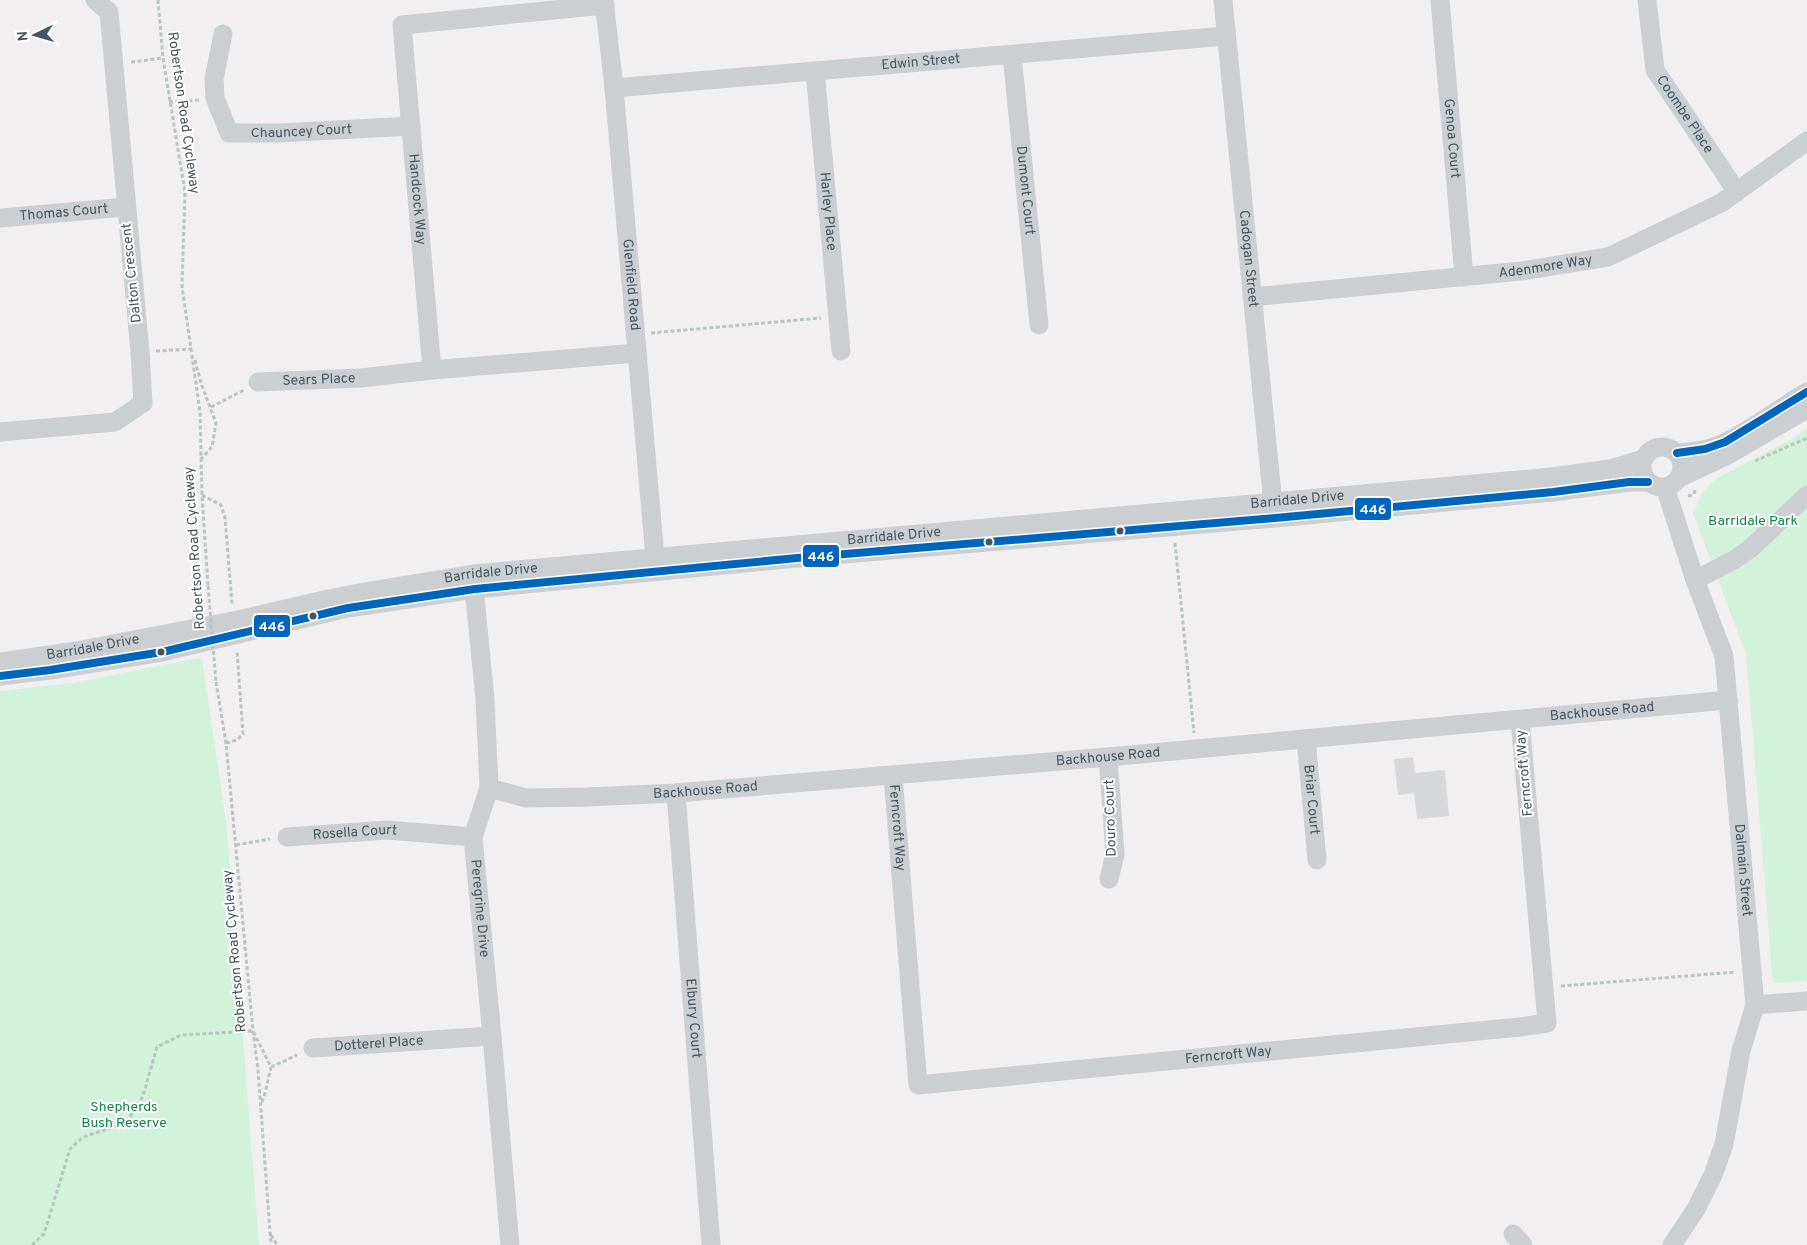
<svg xmlns="http://www.w3.org/2000/svg" width="1807" height="1245" viewBox="0 0 1807 1245" font-family="Overpass,sans-serif">
  <style>
    .green { fill: #d2f2dc }
    .building { fill: #d7d8da }
    .lines { fill: none; stroke-linecap: round; stroke-linejoin: round }
    .path { stroke: #b8c5c0; stroke-width: 3; stroke-dasharray: 4 2.5; stroke-linecap: butt }
    .minor { stroke: #cbcfd1; stroke-width: 19 }
    .path-bridge { stroke: #b8c5c0; stroke-width: 3; stroke-dasharray: 4 2.5; stroke-linecap: butt }
    .bus-1-casing { stroke: #fff; stroke-width: 11 }
    .bus-1 { stroke: #0065bd; stroke-width: 8 }
    .bus-dot { fill: #45545e; stroke: #fff; stroke-width: 2 }
    .labels { text-anchor: middle; dominant-baseline: central; stroke-width: 4; stroke-linejoin: round; paint-order: stroke }
    .street-label { font-size: 14px; fill: #45545e; stroke: #fff }
    .park-label { font-size: 14px; fill: #0d8743; stroke: #fff }
    .line-badge { stroke: #fff; stroke-width: 2 }
    .badge-label { font-size: 14px; text-anchor: middle; font-weight: bold; fill: #fff }
  </style>
  <rect width="100%" height="100%" fill="#f1eff0"/>
  <path class="green" d="M 1807,428 L 1807,981 L 1773,983 L 1746,654 L 1693,513 L 1703,492 L 1715,479 L 1792,439 Z
    M 199,658 L 200,660 L 202,659 L 226,821 L 259,1245 L 0,1245 L 0,691 L 73,683 Z"/>
  <path class="building" d="M 1413,757 L 1415,773 L 1445,770 L 1449,816 L 1417,819 L 1414,793 L 1398,795 L 1394,759 Z"/>
  <g class="lines">
    <path class="path" d="M 158,0 L 163,58 L 185,192 L 182,286 L 200,412 L 202,495 L 208,586
      M 131,62 L 163,58
      M 169,102 L 200,100
      M 651,333 L 821,318
      M 156,351 L 192,349
      M 195,360 L 201,383 L 216,423 L 212,447 L 201,459
      M 211,407 L 244,390
      M 1755,461 L 1807,438
      M 202,495 L 221,505 L 225,518 L 232,604
      M 1688,496 L 1693,495 L 1696,489
      M 1175,543 L 1194,733
      M 216,682 L 226,743 L 253,1031 L 258,1070 L 271,1245
      M 226,743 L 237,740 L 243,734 L 237,650
      M 236,845 L 270,839
      M 1561,986 L 1736,972
      M 271,1067 L 297,1055
      M 271,1235 L 277,1245
      M 32,1245 L 44,1234 L 70,1149 L 83,1137 L 126,1123 L 143,1096 L 157,1047 L 181,1035 L 253,1031 L 271,1067 L 264,1097 L 261,1104"/>
    <g class="minor">
      <path id="s1" d="M 604,0 L 614,88 L 656,569"/>
      <path id="s2" d="M 1223,0 L 1274,514"/>
      <path id="s3" d="M 1440,0 L 1464,277"/>
      <path id="s4" d="M 1647,0 L 1655,70 L 1737,192"/>
      <path id="s5" d="M 605,5 L 402,25 L 432,370 L 637,353"/>
      <path id="s6" d="M 223,34 L 214,79 L 215,98 L 229,133 L 279,133 L 411,126"/>
      <path id="s7" d="M 1012,55 L 1039,325"/>
      <path id="s8" d="M 815,71 L 841,351"/>
      <path id="s9" d="M 614,88 L 1226,36"/>
      <path id="s10" d="M 0,218 L 126,207"/>
      <path id="s11" d="M 1252,297 L 1521,271 L 1608,257 L 1721,203 L 1807,141"/>
      <path id="s12" d="M 258,382 L 361,378 L 432,370"/>
      <path d="M 0,432 L 115,422 L 143,403 L 140,352 L 109,12 L 95,0"/>
      <circle cx="1662" cy="467" r="20"/>
      <path d="M 1677,453 C 1689,452 1702,451 1714,447 C 1744,436 1779,408 1807,392"/>
      <path d="M 1679,478 L 1726,456 L 1807,409"/>
      <path id="s13" d="M 1665,487 L 1695,580 L 1724,656 L 1755,1005 L 1741,1051 L 1724,1144 L 1713,1175 L 1696,1209 L 1672,1245"/>
      <path id="s14" d="M 473,578 L 485,699 L 489,788 L 473,837 L 492,1036 L 510,1245"/>
      <path d="M 1695,580 L 1734,560 L 1750,549 L 1807,495"/>
      <path id="s15" d="M 0,662 L 76,651 L 233,621 L 324,600 L 364,592 L 473,574 L 1552,477 L 1610,469 L 1643,459"/>
      <path d="M 0,676 L 50,670 L 162,652 L 348,608 L 475,589 L 797,558 L 1275,518 L 1553,492 L 1629,482 L 1648,482"/>
      <path id="s16" d="M 1306,739 L 1317,860"/>
      <path d="M 1108,757 L 1115,854 L 1109,879"/>
      <path id="s17" d="M 893,776 L 918,1085 L 1520,1027 L 1547,1023 L 1520,720"/>
      <path id="s18" d="M 489,788 L 526,798 L 587,797 L 676,793 L 1108,757 L 1728,700"/>
      <path id="s19" d="M 676,793 L 711,1245"/>
      <path id="s20" d="M 287,837 L 387,830 L 473,837"/>
      <path d="M 1755,1005 L 1807,1001"/>
      <path id="s21" d="M 313,1048 L 492,1036"/>
      <path d="M 1513,1234 L 1523,1245"/>
    </g>
    <path class="path-bridge" d="M 208,586 L 216,682"/>
    <defs>
      <path id="bus-1" d="M 1677,453 L 1705,449 L 1725,442 L 1807,392
        M 0,676 L 50,670 L 162,652 L 348,608 L 475,589 L 797,558 L 1275,518 L 1553,492 L 1629,482 L 1648,482"/>
    </defs>
    <use href="#bus-1" class="bus-1-casing"/>
    <use href="#bus-1" class="bus-1"/>
  </g>
  <g class="bus-dot">
    <circle cx="1120" cy="531" r="4.5"/>
    <circle cx="989" cy="542" r="4.5"/>
    <circle cx="313" cy="616" r="4.5"/>
    <circle cx="161" cy="652" r="4.5"/>
  </g>
  <g class="labels">
    <g class="street-label">
      <text stroke="none"><textPath href="#s9" startOffset="308">Edwin Street</textPath></text>
      <text transform="translate(183 113) rotate(82)">Robertson Road Cycleway</text>
      <text stroke="none"><textPath href="#s4" startOffset="124">Coombe Place</textPath></text>
      <text stroke="none"><textPath href="#s6" startOffset="175">Chauncey Court</textPath></text>
      <text stroke="none"><textPath href="#s3" startOffset="139">Genoa Court</textPath></text>
      <text stroke="none"><textPath href="#s7" startOffset="136">Dumont Court</textPath></text>
      <text stroke="none"><textPath href="#s5" startOffset="379">Handcock Way</textPath></text>
      <text stroke="none"><textPath href="#s8" startOffset="141">Harley Place</textPath></text>
      <text stroke="none"><textPath href="#s10" startOffset="64">Thomas Court</textPath></text>
      <text stroke="none"><textPath href="#s2" startOffset="260">Cadogan Street</textPath></text>
      <text stroke="none"><textPath href="#s11" startOffset="295">Adenmore Way</textPath></text>
      <text transform="translate(132 273) rotate(-96)">Dalton Crescent</text>
      <text stroke="none"><textPath href="#s1" startOffset="286">Glenfield Road</textPath></text>
      <text stroke="none"><textPath href="#s12" startOffset="61">Sears Place</textPath></text>
      <text stroke="none"><textPath href="#s15" startOffset="1309">Barridale Drive</textPath></text>
      <text stroke="none"><textPath href="#s15" startOffset="904">Barridale Drive</textPath></text>
      <text transform="translate(195 548) rotate(-94)">Robertson Road Cycleway</text>
      <text stroke="none"><textPath href="#s15" startOffset="499">Barridale Drive</textPath></text>
      <text stroke="none"><textPath href="#s15" startOffset="94">Barridale Drive</textPath></text>
      <text stroke="none"><textPath href="#s18" startOffset="1118">Backhouse Road</textPath></text>
      <text stroke="none"><textPath href="#s18" startOffset="622">Backhouse Road</textPath></text>
      <text transform="translate(1525 773) rotate(-95)">Ferncroft Way</text>
      <text stroke="none"><textPath href="#s18" startOffset="218">Backhouse Road</textPath></text>
      <text stroke="none"><textPath href="#s16" startOffset="61">Briar Court</textPath></text>
      <text transform="translate(1111 818) rotate(-92)">Douro Court</text>
      <text stroke="none"><textPath href="#s17" startOffset="52">Ferncroft Way</textPath></text>
      <text stroke="none"><textPath href="#s20" startOffset="68">Rosella Court</textPath></text>
      <text stroke="none"><textPath href="#s13" startOffset="394">Dalmain Street</textPath></text>
      <text stroke="none"><textPath href="#s14" startOffset="334">Peregrine Drive</textPath></text>
      <text transform="translate(235 951) rotate(-95)">Robertson Road Cycleway</text>
      <text stroke="none"><textPath href="#s19" startOffset="226">Elbury Court</textPath></text>
      <text stroke="none"><textPath href="#s21" startOffset="66">Dotterel Place</textPath></text>
      <text stroke="none"><textPath href="#s17" startOffset="622">Ferncroft Way</textPath></text>
    </g>
    <g class="park-label">
      <text x="1753" y="521">Barridale Park</text>
      <text x="124" y="1107">Shepherds<tspan x="124" dy="16">Bush Reserve</tspan></text>
    </g>
  </g>
  <g class="line-badge">
    <rect x="1354" y="497" width="38" height="24" rx="5" fill="#0065bd"/>
    <rect x="802" y="544" width="38" height="24" rx="5" fill="#0065bd"/>
    <rect x="253" y="614" width="38" height="24" rx="5" fill="#0065bd"/>
  </g>
  <g class="badge-label">
    <text x="1373" y="514">446</text>
    <text x="821" y="561">446</text>
    <text x="272" y="631">446</text>
  </g>
  <g transform="translate(35 35) rotate(265)" stroke="#ffffff" stroke-width="4" paint-order="stroke">
  <path d="M0-4L9 19L0 12L-9 19Z" fill="#45545e"/>
  <text y="-8" font-size="14" font-weight="bold" text-anchor="middle" fill="#45545e">N</text>
  </g>
</svg>
